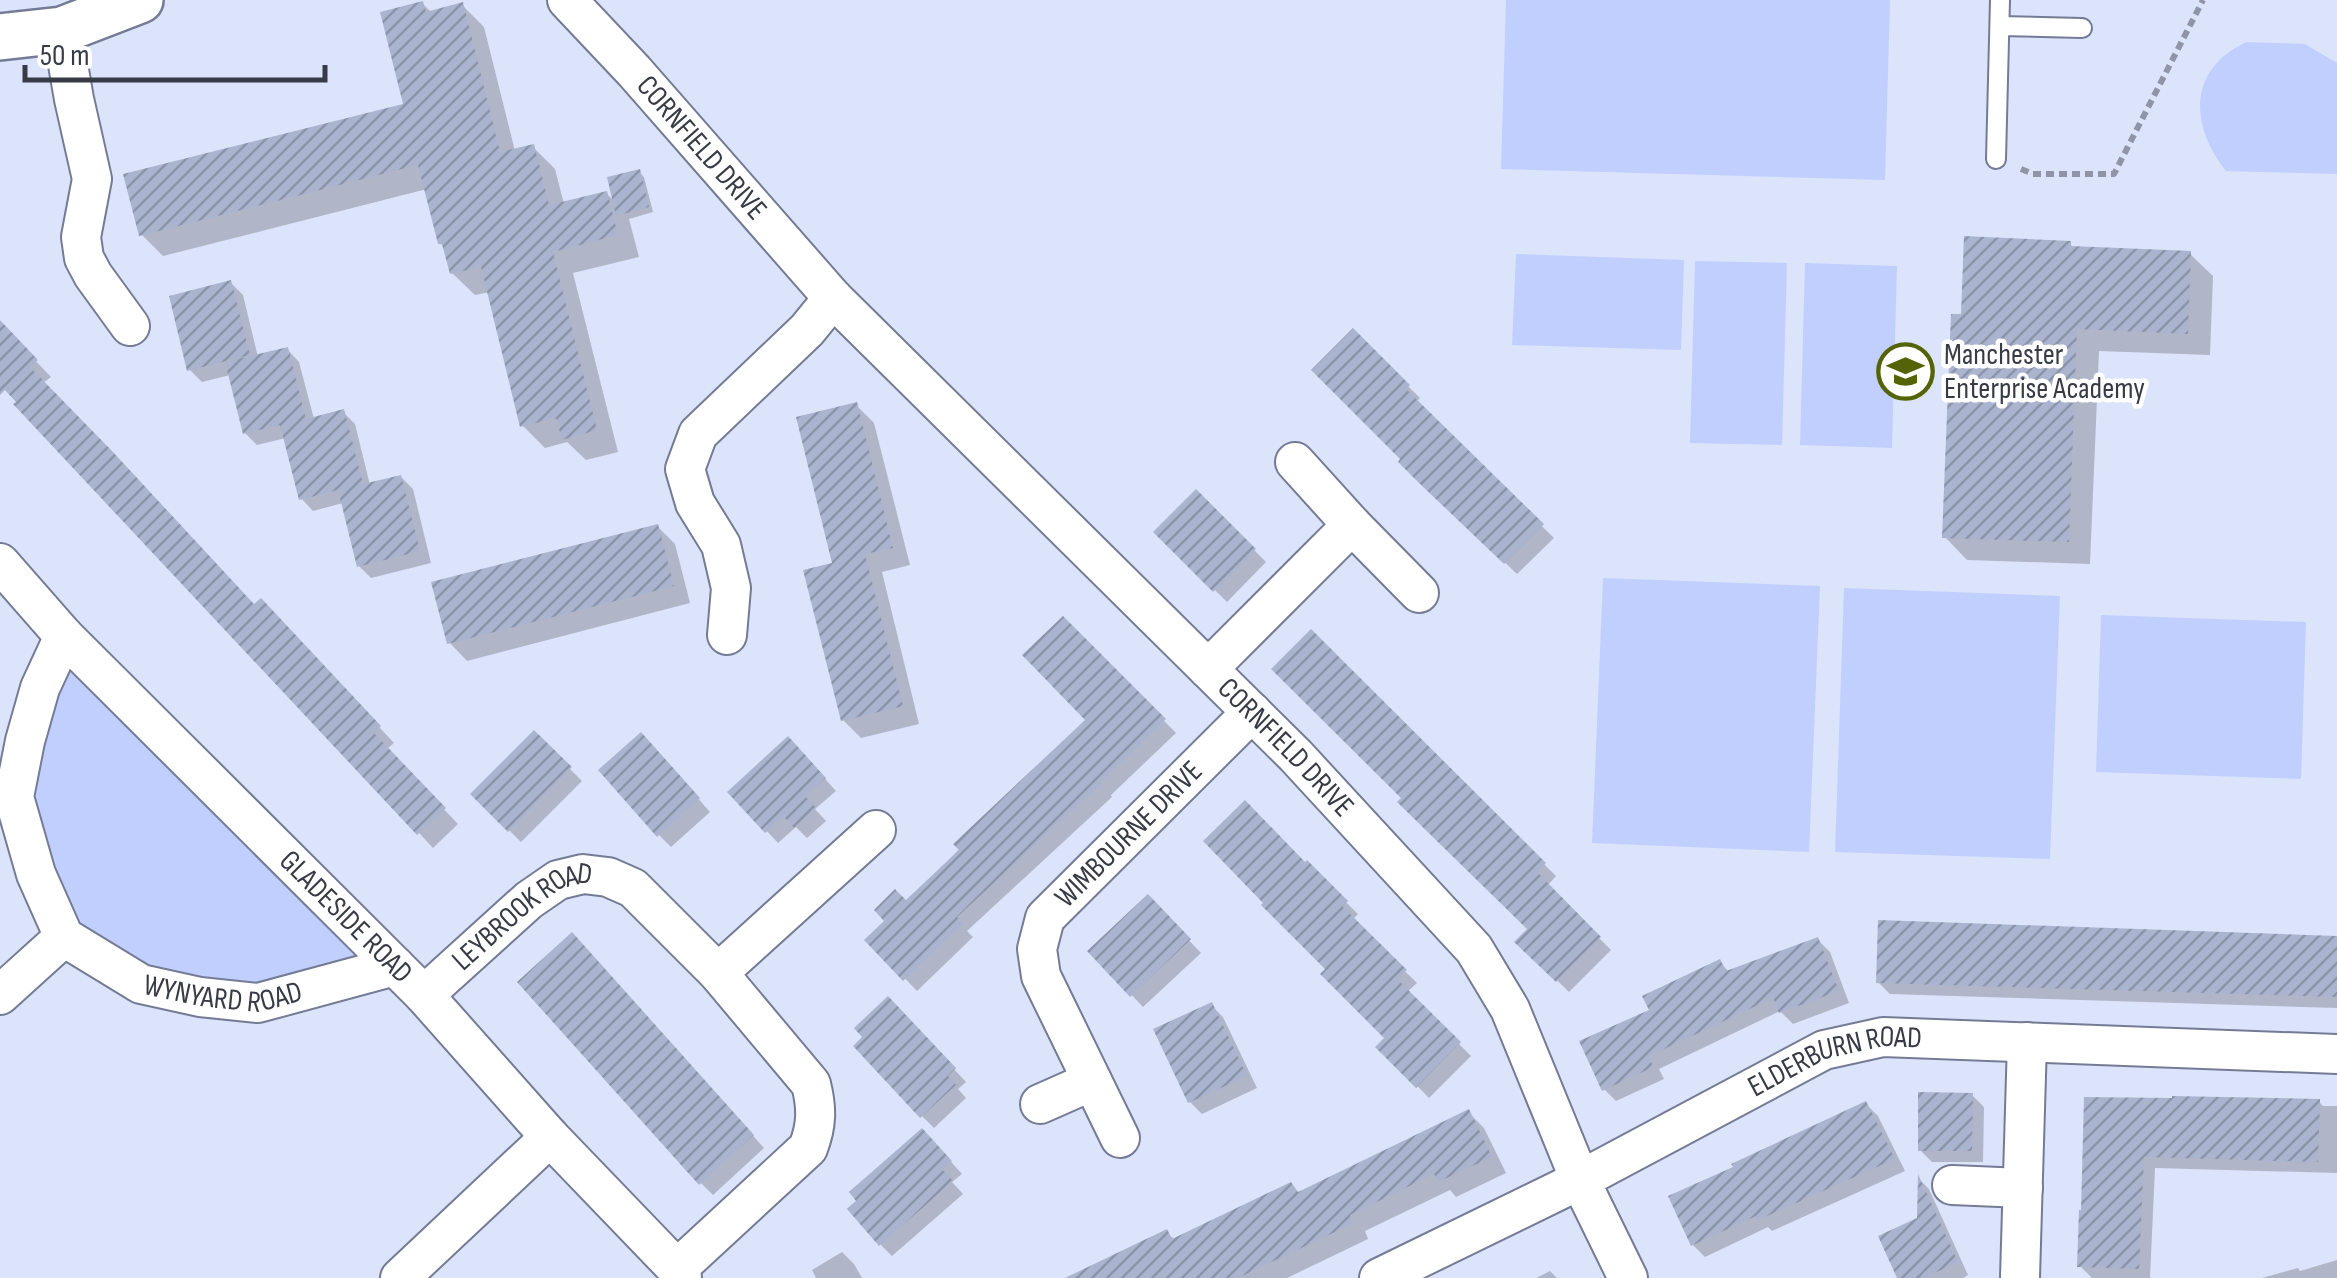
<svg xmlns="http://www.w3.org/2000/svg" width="2337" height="1278" viewBox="0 0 2337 1278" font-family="'Sofia Sans Condensed',sans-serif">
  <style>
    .green { fill: #c0cffd }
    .shadow { fill: #0003 }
    .building { fill: url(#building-hatch) }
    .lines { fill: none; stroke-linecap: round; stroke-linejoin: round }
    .service-casing { stroke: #747c95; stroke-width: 22 }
    .minor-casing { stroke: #747c95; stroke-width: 42 }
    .tertiary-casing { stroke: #747c95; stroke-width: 50 }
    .path { stroke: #8f95a7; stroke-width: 6; stroke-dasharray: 8 5; stroke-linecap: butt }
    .service { stroke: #fff; stroke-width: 18 }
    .minor { stroke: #fff; stroke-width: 38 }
    .tertiary { stroke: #fff; stroke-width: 45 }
    .labels { text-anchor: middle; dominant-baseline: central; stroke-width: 9; stroke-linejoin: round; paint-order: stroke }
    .street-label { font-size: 30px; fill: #373b46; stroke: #fff }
    .poi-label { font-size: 30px; fill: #373b46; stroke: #fff; text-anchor: start }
  </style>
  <defs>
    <pattern id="building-hatch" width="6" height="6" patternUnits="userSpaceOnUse" patternTransform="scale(2.5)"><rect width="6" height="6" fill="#abb4cf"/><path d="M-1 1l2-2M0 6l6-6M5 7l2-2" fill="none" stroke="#8c94aa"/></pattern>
  </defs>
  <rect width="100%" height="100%" fill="#dce4fb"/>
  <path class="green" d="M 1506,0 L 1890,0 L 1885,180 L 1501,169 Z
    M 2246,42 L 2305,44 L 2337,63 L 2337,174 L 2226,171 C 2189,124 2188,70 2246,42 Z
    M 1516,254 L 1684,260 L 1681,350 L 1512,345 Z
    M 1695,261 L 1787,263 L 1782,445 L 1690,443 Z
    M 1805,263 L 1897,266 L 1892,448 L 1800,445 Z
    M 1603,578 L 1820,586 L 1809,852 L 1592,843 Z
    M 1844,588 L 2060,596 L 2050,859 L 1835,852 Z
    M 2101,615 L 2306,622 L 2301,779 L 2096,772 Z
    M 64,636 L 395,966 L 200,997 L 64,937 L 36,874 L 25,741 Z"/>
  <path class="shadow" d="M 423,4 L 432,13 L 462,5 L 484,27 L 515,151 L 533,147 L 555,169 L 564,204 L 606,193 L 616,203 L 639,172 L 644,177 L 653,212 L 629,219 L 639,257 L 573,273 L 618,452 L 586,460 L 567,442 L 545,448 L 523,426 L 490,292 L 475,295 L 452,273 L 447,250 L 440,243 L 427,189 L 163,256 L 141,234 L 406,106 Z
    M 2070,244 L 2075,249 L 2190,254 L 2213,276 L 2210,355 L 2099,351 L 2090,564 L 1967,560 L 1945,537 L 1963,317 Z
    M 231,283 L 243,295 L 258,357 L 287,349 L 299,362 L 314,419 L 343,412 L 355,424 L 370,485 L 401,477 L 413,489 L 431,563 L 371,578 L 359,566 L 343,503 L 313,511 L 301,498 L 286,438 L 257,445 L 245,433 L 230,375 L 202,382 L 190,370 Z
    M 0,323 L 51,377 L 43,383 L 255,607 L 276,616 L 394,743 L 387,749 L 458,824 L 433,848 L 0,381 Z
    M 1353,332 L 1420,398 L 1416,402 L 1554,538 L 1517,574 L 1419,480 Z
    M 856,405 L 874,423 L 910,565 L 882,572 L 919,724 L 861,738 L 843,720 L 835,564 Z
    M 1196,492 L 1266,562 L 1227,602 L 1156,532 Z
    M 657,526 L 675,544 L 690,603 L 467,661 L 449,642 Z
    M 1063,619 L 1176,733 L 1111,795 L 1112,797 L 967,931 L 973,937 L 917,991 L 868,940 L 1089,720 Z
    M 1311,633 L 1556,876 L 1547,886 L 1611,950 L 1569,992 L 1518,942 L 1530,930 Z
    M 534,733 L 582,781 L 521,842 L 473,794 Z
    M 653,747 L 710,812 L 671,847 L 659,835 Z
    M 800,751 L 836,791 L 815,809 L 826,821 L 807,838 L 796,827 L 778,843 L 730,792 Z
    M 1307,864 L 1358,914 L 1352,920 L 1417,983 L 1407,992 L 1471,1056 L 1429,1098 L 1379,1047 L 1388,1038 L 1329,969 Z
    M 1148,897 L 1201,953 L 1143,1007 L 1090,951 Z
    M 2337,937 L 2337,1008 L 1890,994 L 1878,982 Z
    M 1818,940 L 1830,952 L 1849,1003 L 1793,1024 L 1780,1011 L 1659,1069 L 1664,1079 L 1616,1101 L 1604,1089 L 1652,1011 L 1720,962 L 1729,972 Z
    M 584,947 L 764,1148 L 713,1195 L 701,1183 Z
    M 1211,1005 L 1223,1017 L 1257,1088 L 1202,1114 L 1190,1102 Z
    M 900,1011 L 966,1082 L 958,1089 L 966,1098 L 934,1128 L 922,1116 Z
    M 1972,1095 L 1984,1107 L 1983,1162 L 1932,1162 L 1920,1150 Z
    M 2087,1099 L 2319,1102 L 2323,1106 L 2337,1106 L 2337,1173 L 2155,1168 L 2150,1278 L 2092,1278 L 2080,1266 Z
    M 1866,1104 L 1878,1116 L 1905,1171 L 1772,1231 L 1768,1227 L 1705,1257 L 1693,1245 Z
    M 1468,1112 L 1484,1128 L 1506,1173 L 1456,1197 L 1450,1190 L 1365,1231 L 1368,1239 L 1287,1278 L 1075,1278 L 1166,1232 L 1175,1240 L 1300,1194 Z
    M 934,1143 L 962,1174 L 952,1182 L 963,1194 L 892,1256 L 880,1244 Z
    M 1920,1180 L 1929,1189 L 1968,1275 L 1963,1278 L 1900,1278 L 1920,1220 Z
    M 842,1252 L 854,1264 L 862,1278 L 816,1278 L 812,1270 Z
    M 2337,1260 L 2337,1278 L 2262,1278 L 2298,1268 L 2300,1271 Z
    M 1550,1271 L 1557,1278 L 1536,1278 Z"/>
  <path class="building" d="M 423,1 L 426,12 L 463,2 L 500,152 L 534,144 L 549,205 L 607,191 L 618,235 L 553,252 L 597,430 L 562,440 L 556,418 L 520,427 L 481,267 L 450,274 L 442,244 L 438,244 L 418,165 L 139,236 L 123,174 L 403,104 L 380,12 Z
    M 640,169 L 649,207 L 616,216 L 607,177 Z
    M 1964,236 L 2071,241 L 2071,246 L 2191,251 L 2188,334 L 2077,329 L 2069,542 L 1942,538 L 1951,314 L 1961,314 Z
    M 231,280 L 250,355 L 187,371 L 169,296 Z
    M 0,320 L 38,360 L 30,367 L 112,451 L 254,604 L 261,598 L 381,726 L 374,733 L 446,808 L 417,835 L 13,404 L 16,402 L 5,390 L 0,395 Z
    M 1353,328 L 1410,385 L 1406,389 L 1544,524 L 1504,564 L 1418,482 L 1398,462 L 1400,459 L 1311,370 Z
    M 288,347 L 306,419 L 344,409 L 363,484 L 401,475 L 420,551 L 357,567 L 338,490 L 299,500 L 280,425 L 243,434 L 225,362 Z
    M 857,402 L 893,548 L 865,554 L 903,706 L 841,721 L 803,570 L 832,563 L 796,417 Z
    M 1196,489 L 1256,549 L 1213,592 L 1153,532 Z
    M 658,524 L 674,586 L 447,644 L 431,582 Z
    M 1063,616 L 1166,719 L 1101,782 L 1102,783 L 957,917 L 963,924 L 903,981 L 864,940 L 884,921 L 874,910 L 895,889 L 906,900 L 959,850 L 953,844 L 1085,720 L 1022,655 Z
    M 1311,629 L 1546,863 L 1537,872 L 1601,937 L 1556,982 L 1514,942 L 1527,929 L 1397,802 L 1401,798 L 1271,669 Z
    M 534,730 L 572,767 L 508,832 L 470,794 Z
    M 641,732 L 700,798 L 657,837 L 598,770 Z
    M 788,736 L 826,778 L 805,796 L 816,808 L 794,828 L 783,816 L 765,833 L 727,792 Z
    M 1245,800 L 1305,862 L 1307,860 L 1348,901 L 1342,906 L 1407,970 L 1397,979 L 1461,1042 L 1416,1088 L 1375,1047 L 1384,1038 L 1320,974 L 1325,969 L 1261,905 L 1263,903 L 1203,841 Z
    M 1148,894 L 1191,939 L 1130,997 L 1087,951 Z
    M 1878,920 L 2337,936 L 2337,997 L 1876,983 Z
    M 572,932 L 754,1135 L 699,1185 L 517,982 Z
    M 1818,937 L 1839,991 L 1779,1013 L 1773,998 L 1649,1056 L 1653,1067 L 1602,1091 L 1579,1041 L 1649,1010 L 1642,996 L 1720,959 L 1726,971 Z
    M 888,996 L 956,1068 L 948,1076 L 956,1085 L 920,1118 L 853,1046 L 862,1037 L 854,1028 Z
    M 1212,1002 L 1247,1076 L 1188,1103 L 1153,1029 Z
    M 1918,1092 L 1973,1093 L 1972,1151 L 1918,1151 Z
    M 2172,1096 L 2320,1099 L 2318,1162 L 2144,1157 L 2139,1269 L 2077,1267 L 2079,1210 L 2081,1210 L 2084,1097 L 2172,1098 Z
    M 1866,1101 L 1895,1159 L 1758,1220 L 1756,1216 L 1691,1246 L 1668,1196 L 1733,1167 L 1731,1164 Z
    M 1469,1109 L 1492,1157 L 1438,1182 L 1434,1174 L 1350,1215 L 1354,1223 L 1238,1278 L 1065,1278 L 1167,1229 L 1172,1239 L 1291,1182 L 1298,1192 Z
    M 922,1128 L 952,1161 L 942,1169 L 953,1181 L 879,1246 L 847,1209 L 856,1201 L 849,1192 Z
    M 1918,1174 L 1958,1262 L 1924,1278 L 1897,1278 L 1878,1236 L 1917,1218 Z"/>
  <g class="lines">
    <defs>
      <path id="service" d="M 2000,26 L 2082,28
        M 1996,159 L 2000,0"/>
      <g id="minor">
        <path id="s1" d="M 567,0 L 634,71 L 833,298 L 807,330 L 698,434 L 685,469 L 695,503 L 721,545 L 731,588 L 727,635"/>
        <path d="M 62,30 L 74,99 L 92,179 L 81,237 L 84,258 L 93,275 L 130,326"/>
        <path id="s2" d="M 833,298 L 1296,756 L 1474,949 L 1510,1009 L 1580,1180 L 1628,1278"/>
        <path d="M 1295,462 L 1352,525"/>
        <path id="s3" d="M 0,563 L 64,636 L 424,995 L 550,1137 L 677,1269 L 682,1278"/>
        <path id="s4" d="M 64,636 L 40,688 L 25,741 L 14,797 L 36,874 L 64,937 L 141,984 L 200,997 L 258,1003 L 395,966"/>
        <path d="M 1208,669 L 1352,525 L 1419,593"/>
        <path d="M 718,973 L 876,830"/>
        <path d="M 0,995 L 64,937"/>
        <path id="s5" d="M 424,995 L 529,900 L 558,880 L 583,874 L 608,877 L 633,888 L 718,973 L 811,1084 C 817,1108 817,1125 808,1148 L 677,1269"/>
        <path d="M 1040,1104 L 1092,1081"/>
        <path id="s6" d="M 1120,1138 L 1041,976 L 1037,949 L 1045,918 L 1252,712"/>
        <path d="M 1952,1185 L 2023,1188"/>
        <path d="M 2020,1277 L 2027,1042"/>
        <path d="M 400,1278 L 550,1137"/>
        <path id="s7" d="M 1379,1278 L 1580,1180 L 1824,1050 L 1883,1037 L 2337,1054"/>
      </g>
      <path id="tertiary" d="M 0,37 L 62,30 L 140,0"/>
    </defs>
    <use href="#service" class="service-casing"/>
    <use href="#minor" class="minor-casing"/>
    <use href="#tertiary" class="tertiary-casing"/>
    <path class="path" d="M 2021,169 L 2033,174 L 2114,174 L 2203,0"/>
    <use href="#service" class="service"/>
    <use href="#minor" class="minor"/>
    <use href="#tertiary" class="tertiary"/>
  </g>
  <defs>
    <symbol id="school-ring" viewBox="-11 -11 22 22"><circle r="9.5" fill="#fff" stroke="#546308" stroke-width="1.5"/><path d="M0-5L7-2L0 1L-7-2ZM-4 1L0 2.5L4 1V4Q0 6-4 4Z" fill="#546308"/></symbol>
  </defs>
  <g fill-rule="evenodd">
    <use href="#school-ring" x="1874" y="340" width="63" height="63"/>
  </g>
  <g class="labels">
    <g class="street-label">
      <text stroke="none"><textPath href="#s1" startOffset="200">CORNFIELD DRIVE</textPath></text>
      <text stroke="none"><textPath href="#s2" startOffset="638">CORNFIELD DRIVE</textPath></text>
      <text stroke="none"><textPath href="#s6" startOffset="358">WIMBOURNE DRIVE</textPath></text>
      <text stroke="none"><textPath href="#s3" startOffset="495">GLADESIDE ROAD</textPath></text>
      <text stroke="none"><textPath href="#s5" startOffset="128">LEYBROOK ROAD</textPath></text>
      <text stroke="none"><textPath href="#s4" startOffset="492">WYNYARD ROAD</textPath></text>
      <text stroke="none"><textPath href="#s7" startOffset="508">ELDERBURN ROAD</textPath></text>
    </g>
    <g class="poi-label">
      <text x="1944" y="355">Manchester<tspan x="1944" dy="34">Enterprise Academy</tspan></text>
    </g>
  </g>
  <path d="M25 65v15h300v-15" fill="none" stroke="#373b46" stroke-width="5"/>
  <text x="40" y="65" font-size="30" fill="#373b46" stroke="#ffffff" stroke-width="8" paint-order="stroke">50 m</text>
</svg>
